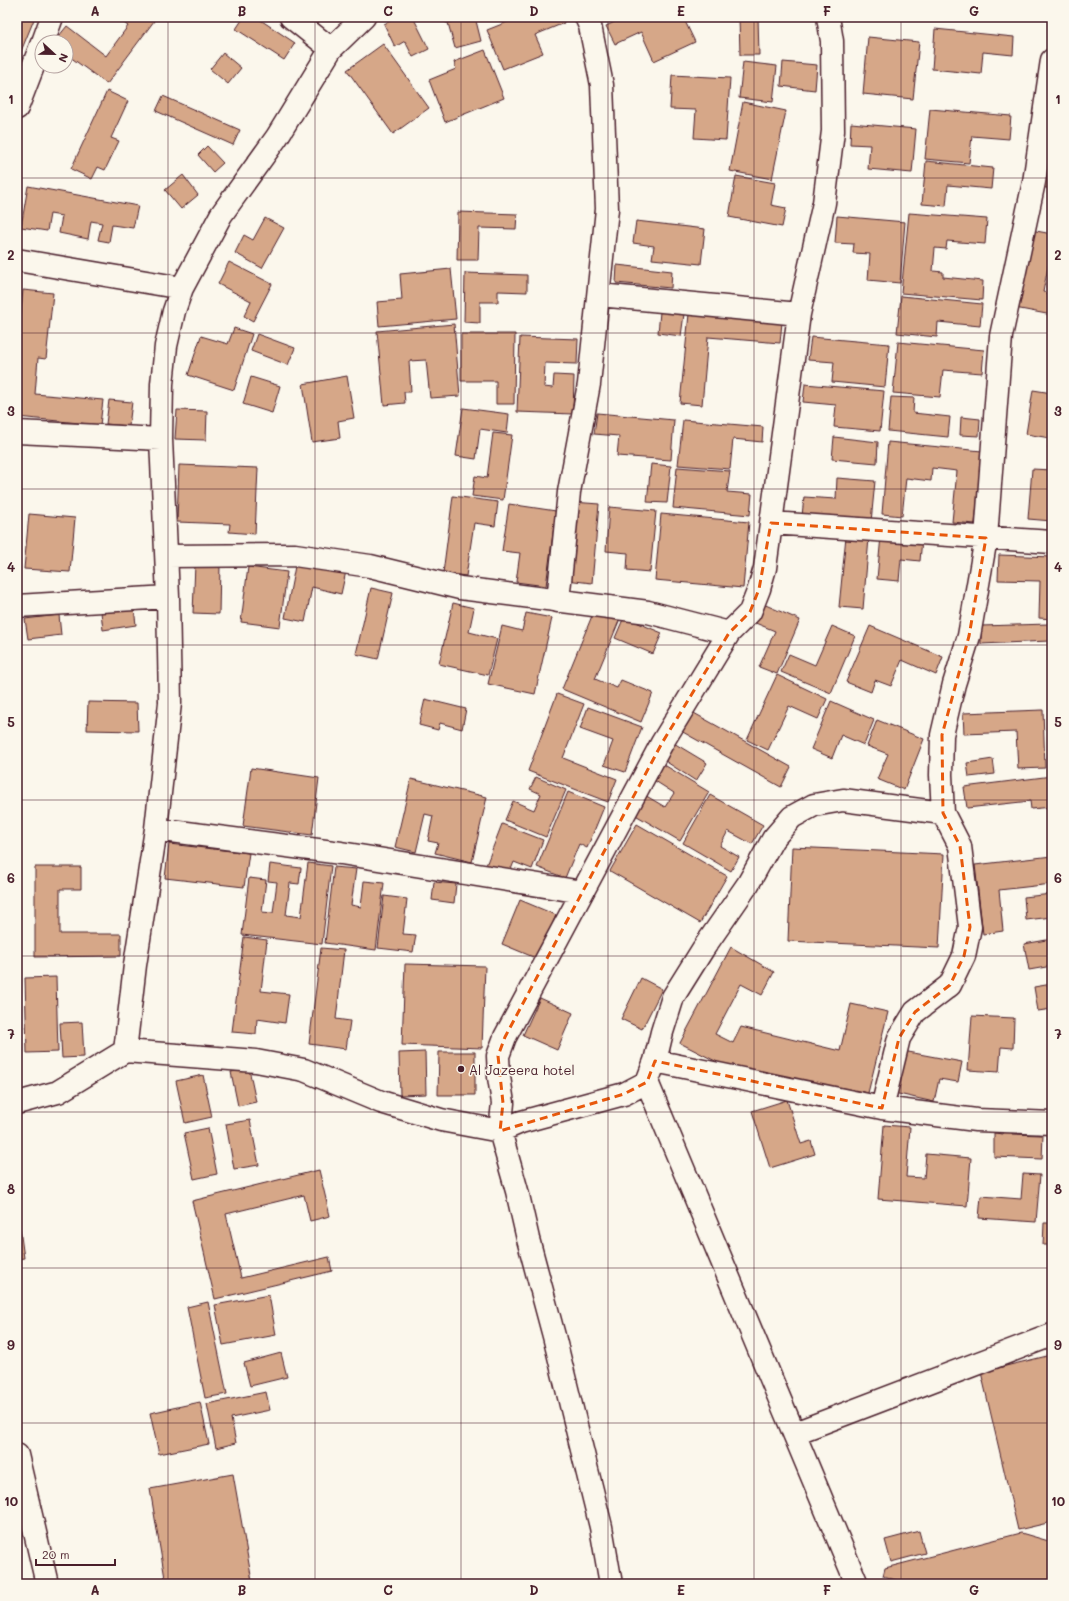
<svg xmlns="http://www.w3.org/2000/svg" width="1069" height="1601" viewBox="0 0 1069 1601" font-family="Mali,sans-serif">
  <style>
    .building { fill: #d6a788; stroke: #4a1f2b }
    .lines { fill: none; stroke-linecap: round; stroke-linejoin: round }
    .street-casing { stroke: #4a1f2b; stroke-width: 25 }
    .street { stroke: #fbf7ec; stroke-width: 22 }
    .marked { fill: none; stroke: #e8590c; stroke-width: 3; stroke-dasharray: 8 5; stroke-linejoin: round }
    .grid { fill: none; stroke: #4a1f2b; stroke-width: 1; stroke-opacity: 0.55 }
    .poi-dot { fill: #4a1f2b; stroke: #fbf7ec; stroke-width: 1.5 }
    .labels { text-anchor: middle; dominant-baseline: central; stroke-width: 3; stroke-linejoin: round; paint-order: stroke }
    .poi-label { font-size: 13px; fill: #4a1f2b; stroke: #fbf7ec; text-anchor: start }
    .neatline { fill: none; stroke: #4a1f2b; stroke-width: 1.5 }
    .grid-label { font-size: 13px; text-anchor: middle; font-weight: bold; fill: #4a1f2b }
  </style>
  <rect width="100%" height="100%" fill="#fbf7ec"/>
  <filter id="ink" filterUnits="userSpaceOnUse"><feTurbulence type="fractalNoise" baseFrequency=".025" numOctaves="2"/><feDisplacementMap in="SourceGraphic" scale="8" xChannelSelector="R" yChannelSelector="G"/><feConvolveMatrix kernelMatrix="1 2 1 2 8 2 1 2 1" color-interpolation-filters="sRGB"/></filter>
  <g filter="url(#ink)">
    <path class="building" d="M 17,17 L 35,17 L 17,61 Z
      M 116,17 L 148,17 L 154,21 L 107,84 L 66,54 L 66,42 L 54,42 L 67,26 L 106,56 L 128,26 Z
      M 244,17 L 256,17 L 295,43 L 284,60 L 236,29 Z
      M 398,17 L 413,17 L 429,49 L 413,57 L 405,41 L 395,47 L 384,24 Z
      M 443,17 L 460,17 L 446,23 Z
      M 470,17 L 475,17 L 481,41 L 455,48 L 448,23 Z
      M 520,17 L 562,17 L 564,23 L 535,35 L 543,53 L 503,69 L 487,30 Z
      M 625,17 L 683,17 L 695,42 L 654,61 L 641,32 L 615,44 L 606,26 Z
      M 739,17 L 758,17 L 759,55 L 740,55 Z
      M 935,29 L 1014,37 L 1013,55 L 983,52 L 981,74 L 932,69 Z
      M 868,37 L 919,42 L 913,99 L 863,94 Z
      M 383,44 L 429,108 L 393,134 L 347,70 Z
      M 485,50 L 504,98 L 445,122 L 429,80 L 456,69 L 454,62 Z
      M 223,53 L 241,68 L 228,84 L 210,69 Z
      M 743,62 L 777,66 L 773,102 L 739,98 Z
      M 783,62 L 817,65 L 815,90 L 781,86 Z
      M 672,75 L 730,78 L 726,140 L 694,138 L 696,110 L 670,109 Z
      M 107,91 L 128,101 L 111,138 L 119,141 L 105,170 L 98,167 L 92,179 L 71,169 Z
      M 163,96 L 240,130 L 233,145 L 156,111 Z
      M 743,102 L 786,111 L 772,179 L 730,171 Z
      M 930,109 L 1011,116 L 1009,139 L 972,136 L 969,163 L 925,159 Z
      M 851,123 L 916,129 L 912,173 L 868,169 L 870,145 L 850,144 Z
      M 207,146 L 223,163 L 213,172 L 198,155 Z
      M 926,161 L 993,168 L 991,189 L 948,185 L 946,206 L 922,204 Z
      M 1045,167 L 1052,168 L 1052,189 L 1041,187 Z
      M 183,175 L 198,195 L 181,209 L 165,190 Z
      M 736,176 L 775,183 L 771,205 L 786,208 L 782,227 L 729,217 Z
      M 28,186 L 138,206 L 133,228 L 112,225 L 109,242 L 98,240 L 102,223 L 91,221 L 88,239 L 59,233 L 62,216 L 50,214 L 47,231 L 21,227 Z
      M 458,212 L 517,214 L 516,229 L 479,228 L 478,260 L 457,260 Z
      M 909,213 L 987,219 L 985,244 L 947,241 L 946,249 L 935,248 L 933,271 L 943,272 L 943,277 L 983,281 L 982,300 L 901,293 Z
      M 837,216 L 905,222 L 900,283 L 868,280 L 870,254 L 853,253 L 854,244 L 835,243 Z
      M 265,218 L 284,228 L 262,268 L 235,253 L 244,235 L 253,240 Z
      M 636,221 L 705,229 L 701,264 L 652,259 L 654,246 L 633,243 Z
      M 1031,230 L 1052,234 L 1052,247 L 1043,292 L 1052,294 L 1052,315 L 1015,308 Z
      M 229,262 L 272,284 L 253,321 L 244,316 L 251,301 L 218,284 Z
      M 617,265 L 672,271 L 671,288 L 616,283 Z
      M 451,269 L 456,319 L 379,326 L 377,302 L 402,300 L 400,274 Z
      M 465,273 L 527,275 L 527,292 L 498,291 L 498,302 L 480,302 L 480,323 L 464,322 Z
      M 23,290 L 53,293 L 46,359 L 38,358 L 35,394 L 103,400 L 100,425 L 17,417 L 17,332 L 19,332 Z
      M 901,296 L 982,304 L 980,326 L 938,322 L 937,337 L 897,333 Z
      M 660,312 L 684,314 L 681,336 L 658,333 Z
      M 689,314 L 782,322 L 780,343 L 708,337 L 702,405 L 680,403 Z
      M 454,324 L 460,396 L 430,398 L 426,360 L 409,361 L 411,392 L 404,392 L 405,403 L 384,405 L 377,331 Z
      M 234,328 L 252,334 L 234,390 L 188,375 L 201,336 L 228,344 Z
      M 257,334 L 295,348 L 288,365 L 251,351 Z
      M 461,334 L 515,334 L 514,404 L 496,404 L 496,381 L 461,381 Z
      M 520,337 L 578,339 L 577,364 L 545,363 L 544,387 L 553,388 L 554,375 L 574,376 L 573,414 L 517,412 Z
      M 811,337 L 889,344 L 885,387 L 832,382 L 834,362 L 808,360 Z
      M 898,342 L 984,350 L 982,373 L 943,370 L 940,397 L 893,393 Z
      M 347,376 L 354,418 L 338,421 L 340,438 L 312,442 L 303,384 Z
      M 251,377 L 280,386 L 272,413 L 243,404 Z
      M 805,384 L 884,391 L 880,431 L 834,427 L 836,405 L 803,402 Z
      M 1033,390 L 1052,393 L 1052,449 L 1048,448 L 1050,438 L 1026,434 Z
      M 891,397 L 914,398 L 913,413 L 950,417 L 948,437 L 888,431 Z
      M 109,400 L 132,402 L 129,426 L 106,424 Z
      M 463,408 L 509,414 L 507,433 L 480,429 L 476,459 L 456,456 Z
      M 177,410 L 207,411 L 206,440 L 175,439 Z
      M 597,413 L 674,420 L 671,460 L 617,456 L 619,436 L 594,434 Z
      M 961,417 L 980,419 L 979,436 L 960,435 Z
      M 683,420 L 763,427 L 762,442 L 733,439 L 730,469 L 678,465 Z
      M 493,433 L 512,435 L 503,500 L 472,496 L 475,476 L 487,478 Z
      M 834,437 L 878,442 L 877,463 L 832,459 Z
      M 888,442 L 982,451 L 975,524 L 952,522 L 957,471 L 932,468 L 931,481 L 906,478 L 902,516 L 882,514 Z
      M 651,464 L 671,466 L 667,503 L 647,502 Z
      M 179,465 L 258,468 L 255,534 L 229,532 L 230,524 L 177,522 Z
      M 677,467 L 730,471 L 727,492 L 752,494 L 750,515 L 673,508 Z
      M 1032,469 L 1052,470 L 1052,521 L 1028,519 Z
      M 837,478 L 875,481 L 871,522 L 802,516 L 804,497 L 836,499 Z
      M 453,496 L 498,502 L 495,526 L 474,523 L 466,576 L 443,573 Z
      M 573,502 L 599,504 L 592,583 L 566,580 Z
      M 509,504 L 556,511 L 546,586 L 516,582 L 520,553 L 502,551 Z
      M 609,507 L 656,511 L 650,572 L 627,570 L 628,553 L 606,551 Z
      M 29,514 L 75,518 L 70,572 L 24,569 Z
      M 661,514 L 749,522 L 743,588 L 655,580 Z
      M 846,536 L 869,538 L 863,609 L 839,607 Z
      M 881,536 L 922,539 L 920,561 L 901,559 L 899,581 L 877,579 Z
      M 999,555 L 1052,557 L 1052,619 L 1039,618 L 1040,581 L 998,580 Z
      M 296,561 L 346,571 L 341,594 L 312,587 L 305,622 L 285,618 Z
      M 195,564 L 220,565 L 219,614 L 193,613 Z
      M 248,567 L 287,572 L 280,627 L 241,622 Z
      M 371,588 L 393,593 L 378,659 L 356,654 Z
      M 453,603 L 474,608 L 469,632 L 497,639 L 488,675 L 439,664 Z
      M 761,603 L 800,620 L 777,674 L 759,667 L 775,631 L 753,622 Z
      M 134,608 L 136,625 L 103,630 L 101,612 Z
      M 594,611 L 619,621 L 595,679 L 617,688 L 621,680 L 653,693 L 641,722 L 562,689 Z
      M 526,613 L 552,618 L 535,694 L 488,684 L 502,626 L 522,631 Z
      M 59,615 L 61,635 L 28,639 L 25,619 Z
      M 624,617 L 662,633 L 653,654 L 615,638 Z
      M 1049,624 L 1049,641 L 981,644 L 981,626 Z
      M 832,626 L 855,636 L 831,693 L 781,672 L 789,654 L 815,665 Z
      M 870,626 L 943,657 L 936,675 L 902,660 L 891,686 L 875,680 L 871,692 L 846,682 Z
      M 777,675 L 827,699 L 818,719 L 789,706 L 768,750 L 747,740 Z
      M 17,684 L 19,684 L 18,727 L 17,727 Z
      M 557,694 L 584,704 L 563,758 L 617,779 L 608,802 L 528,771 Z
      M 425,699 L 466,709 L 462,729 L 440,723 L 438,730 L 419,725 Z
      M 831,701 L 874,720 L 864,745 L 841,735 L 832,758 L 811,749 Z
      M 88,702 L 137,703 L 138,731 L 87,730 Z
      M 588,707 L 642,727 L 625,772 L 604,765 L 613,741 L 580,729 Z
      M 1043,710 L 1045,768 L 1018,769 L 1016,732 L 964,734 L 963,713 Z
      M 692,712 L 791,767 L 781,787 L 681,731 Z
      M 877,720 L 924,739 L 904,790 L 877,779 L 888,754 L 867,746 Z
      M 672,742 L 707,763 L 696,781 L 662,759 Z
      M 993,759 L 995,774 L 969,777 L 967,763 Z
      M 661,763 L 709,792 L 680,841 L 632,813 L 643,794 L 665,807 L 674,793 L 652,779 Z
      M 251,768 L 319,778 L 312,835 L 243,826 Z
      M 1052,776 L 1052,807 L 1031,809 L 1030,801 L 967,808 L 964,787 Z
      M 536,777 L 566,790 L 546,837 L 505,820 L 513,801 L 534,810 L 541,794 L 530,789 Z
      M 411,779 L 487,797 L 472,862 L 435,853 L 438,843 L 428,841 L 433,816 L 425,814 L 416,852 L 395,847 Z
      M 568,792 L 604,807 L 587,848 L 579,844 L 565,878 L 537,867 Z
      M 710,795 L 763,825 L 752,844 L 728,831 L 720,846 L 739,857 L 731,871 L 683,843 Z
      M 502,824 L 543,840 L 532,869 L 514,862 L 508,877 L 485,868 Z
      M 637,824 L 727,876 L 700,923 L 610,871 Z
      M 169,844 L 249,853 L 244,887 L 165,878 Z
      M 792,847 L 944,854 L 939,948 L 788,941 Z
      M 1052,856 L 1052,884 L 999,890 L 1003,931 L 983,934 L 975,865 Z
      M 308,863 L 331,866 L 322,944 L 242,935 L 249,878 L 266,880 L 262,912 L 273,913 L 277,882 L 268,881 L 270,864 L 301,868 L 299,884 L 290,883 L 286,915 L 301,917 Z
      M 35,867 L 81,867 L 81,889 L 60,889 L 60,934 L 121,934 L 121,956 L 35,957 Z
      M 334,867 L 356,869 L 351,905 L 361,907 L 364,881 L 384,883 L 376,950 L 325,943 Z
      M 434,882 L 456,884 L 454,903 L 432,900 Z
      M 1052,894 L 1052,917 L 1026,920 L 1024,897 Z
      M 384,896 L 407,899 L 403,934 L 416,935 L 413,952 L 378,948 Z
      M 520,900 L 556,915 L 538,959 L 502,944 Z
      M 244,937 L 267,940 L 261,991 L 289,994 L 285,1023 L 257,1019 L 256,1034 L 232,1032 Z
      M 1052,939 L 1052,966 L 1029,970 L 1024,944 Z
      M 731,947 L 774,972 L 762,995 L 741,984 L 715,1034 L 733,1043 L 741,1027 L 840,1051 L 851,1004 L 888,1012 L 867,1097 L 727,1067 L 680,1043 Z
      M 321,948 L 344,950 L 336,1019 L 350,1021 L 346,1049 L 309,1044 Z
      M 405,964 L 485,966 L 482,1048 L 402,1045 Z
      M 56,977 L 58,1052 L 27,1053 L 25,978 Z
      M 641,978 L 662,989 L 642,1029 L 621,1019 Z
      M 1052,984 L 1052,1009 L 1038,1011 L 1034,987 Z
      M 540,998 L 573,1013 L 557,1050 L 523,1035 Z
      M 972,1016 L 1014,1018 L 1013,1048 L 1001,1047 L 999,1072 L 968,1070 Z
      M 82,1022 L 84,1057 L 62,1058 L 60,1023 Z
      M 903,1051 L 962,1062 L 958,1082 L 939,1079 L 934,1102 L 894,1093 Z
      M 425,1052 L 426,1094 L 400,1095 L 399,1053 Z
      M 439,1052 L 475,1052 L 475,1095 L 438,1095 Z
      M 249,1069 L 256,1102 L 238,1106 L 231,1072 Z
      M 203,1075 L 212,1117 L 185,1123 L 176,1081 Z
      M 787,1100 L 801,1144 L 811,1141 L 815,1154 L 770,1168 L 752,1111 Z
      M 250,1120 L 259,1165 L 234,1169 L 226,1124 Z
      M 884,1125 L 910,1127 L 906,1177 L 924,1178 L 926,1154 L 971,1158 L 967,1206 L 878,1199 Z
      M 1004,1126 L 1013,1126 L 1012,1134 L 1043,1135 L 1042,1159 L 994,1157 L 994,1133 L 1003,1134 Z
      M 208,1128 L 217,1174 L 194,1179 L 184,1133 Z
      M 1052,1152 L 1052,1215 L 1049,1215 Z
      M 319,1170 L 330,1216 L 310,1221 L 304,1195 L 226,1214 L 241,1278 L 329,1257 L 332,1271 L 215,1299 L 192,1201 Z
      M 1023,1174 L 1040,1175 L 1036,1222 L 979,1218 L 981,1196 L 1021,1199 Z
      M 1044,1223 L 1052,1223 L 1052,1245 L 1043,1245 Z
      M 20,1229 L 24,1258 L 17,1259 L 17,1230 Z
      M 269,1295 L 276,1335 L 223,1345 L 215,1305 Z
      M 208,1302 L 227,1394 L 205,1398 L 187,1307 Z
      M 281,1353 L 287,1377 L 250,1386 L 244,1363 Z
      M 1047,1356 L 1052,1375 L 1052,1522 L 1018,1530 L 981,1372 Z
      M 266,1392 L 270,1410 L 231,1418 L 236,1443 L 216,1448 L 207,1404 Z
      M 200,1402 L 209,1444 L 159,1454 L 150,1413 Z
      M 233,1474 L 252,1581 L 233,1584 L 166,1584 L 150,1489 Z
      M 919,1531 L 925,1553 L 891,1562 L 885,1540 Z
      M 1021,1533 L 1052,1542 L 1052,1584 L 908,1584 L 883,1576 L 885,1568 Z"/>
    <g class="lines">
      <defs>
        <path id="street" d="M 291,17 L 331,49
          M 43,42 L 52,17
          M 17,108 L 42,43
          M 17,260 L 182,288
          M 599,295 L 799,314
          M 17,432 L 161,439
          M 771,523 L 1052,542
          M 167,556 L 295,555 L 370,566 L 460,588 L 648,612 L 729,633
          M 558,601 L 569,492 L 589,384 L 607,209 L 602,85 L 590,26 L 586,17
          M 17,606 L 168,597
          M 156,829 L 341,853 L 582,892
          M 125,1051 L 256,1061 L 304,1070 L 381,1102 L 441,1120 L 500,1131 L 521,1122 L 624,1094 L 647,1082
          M 655,1061 L 882,1108 L 899,1038 L 915,1012 L 950,985 L 964,956 L 970,927 L 960,846 L 943,813 L 941,775 L 942,735 L 954,684 L 969,636 L 986,538 L 1001,336 L 1034,182 L 1052,60
          M 17,1103 L 58,1092 L 125,1051 L 135,965 L 156,829 L 170,703 L 168,597 L 161,439 L 162,384 L 166,346 L 174,311 L 182,288 L 221,215 L 277,137 L 331,49 L 364,17
          M 882,1108 L 976,1120 L 1052,1123
          M 795,1433 L 1052,1335
          M 17,1455 L 47,1584
          M 611,1584 L 601,1527 L 554,1336 L 528,1239 L 517,1191 L 500,1131 L 503,1103 L 499,1077 L 498,1056 L 505,1037 L 662,743 L 729,633 L 750,612 L 759,589 L 765,568 L 799,314 L 824,203 L 833,131 L 832,41 L 828,17
          M 857,1584 L 647,1082 L 655,1061 L 662,1032 L 673,997 L 703,949 L 748,884 L 773,839 L 792,817 L 814,805 L 843,800 L 943,813"/>
      </defs>
      <use href="#street" class="street-casing"/>
      <use href="#street" class="street"/>
    </g>
  </g>
  <path class="marked" d="M 771,523 L 986,538 L 969,636 L 942,735 L 943,813 L 960,846 L 970,927 L 964,956 L 950,985 L 915,1012 L 899,1038 L 882,1108 L 655,1061 L 647,1082 L 624,1094 L 500,1131 L 503,1103 L 498,1056 L 505,1037 L 662,743 L 729,633 L 750,612 L 759,589 Z"/>
  <path class="grid" d="M 168,17 L 168,1584M 315,17 L 315,1584M 461,17 L 461,1584M 608,17 L 608,1584M 754,17 L 754,1584M 901,17 L 901,1584M 17,178 L 1052,178M 17,333 L 1052,333M 17,489 L 1052,489M 17,645 L 1052,645M 17,800 L 1052,800M 17,956 L 1052,956M 17,1112 L 1052,1112M 17,1268 L 1052,1268M 17,1423 L 1052,1423"/>
  <circle class="poi-dot" cx="461" cy="1069" r="4"/>
  <g class="labels">
    <g class="poi-label">
      <text x="469" y="1069">Al Jazeera hotel</text>
    </g>
  </g>
  <rect width="1069" height="1601" fill="none" stroke="#fbf7ec" stroke-width="44"/>
  <g transform="translate(54 54) rotate(112)"><circle r="19" fill="#fbf7ec" stroke="#b4a19f"/>
  <path d="M0-3L7 15L0 10L-7 15Z" fill="#4a1f2b"/>
  <text y="-6" font-size="11" font-weight="bold" text-anchor="middle" fill="#4a1f2b">N</text>
  </g>
  <path d="M36 1559v6h79v-6" fill="none" stroke="#4a1f2b" stroke-width="2"/>
  <text x="42" y="1559" font-size="12" fill="#4a1f2b" stroke="#fbf7ec" stroke-width="3" paint-order="stroke">20 m</text>
  <rect x="22" y="22" width="1025" height="1557" class="neatline"/>
  <g class="grid-label">
    <text x="95" y="16">A</text>
    <text x="242" y="16">B</text>
    <text x="388" y="16">C</text>
    <text x="534" y="16">D</text>
    <text x="681" y="16">E</text>
    <text x="827" y="16">F</text>
    <text x="974" y="16">G</text>
    <text x="11" y="104">1</text>
    <text x="1058" y="104">1</text>
    <text x="11" y="260">2</text>
    <text x="1058" y="260">2</text>
    <text x="11" y="416">3</text>
    <text x="1058" y="416">3</text>
    <text x="11" y="572">4</text>
    <text x="1058" y="572">4</text>
    <text x="11" y="727">5</text>
    <text x="1058" y="727">5</text>
    <text x="11" y="883">6</text>
    <text x="1058" y="883">6</text>
    <text x="11" y="1039">7</text>
    <text x="1058" y="1039">7</text>
    <text x="11" y="1194">8</text>
    <text x="1058" y="1194">8</text>
    <text x="11" y="1350">9</text>
    <text x="1058" y="1350">9</text>
    <text x="11" y="1506">10</text>
    <text x="1058" y="1506">10</text>
    <text x="95" y="1595">A</text>
    <text x="242" y="1595">B</text>
    <text x="388" y="1595">C</text>
    <text x="534" y="1595">D</text>
    <text x="681" y="1595">E</text>
    <text x="827" y="1595">F</text>
    <text x="974" y="1595">G</text>
  </g>
</svg>
